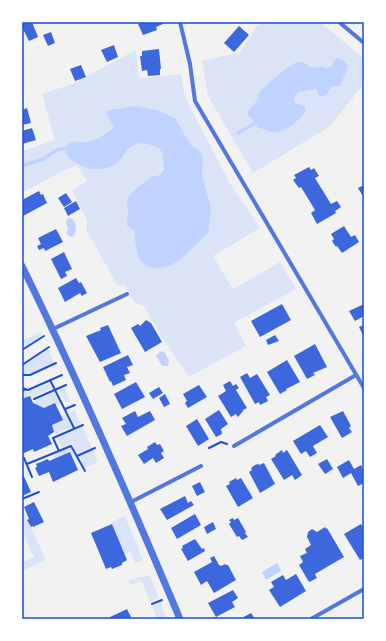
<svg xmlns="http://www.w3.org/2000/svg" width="386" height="641" viewBox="0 0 386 641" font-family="'Times New Roman',serif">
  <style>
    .green { fill: #dbe4f7 }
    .water { fill: #bfd3fe }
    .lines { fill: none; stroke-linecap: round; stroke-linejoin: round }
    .stream { stroke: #bfd3fe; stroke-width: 3.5 }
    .building { fill: #3d67dc }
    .path { stroke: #1d4ed8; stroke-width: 2 }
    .minor { stroke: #5277de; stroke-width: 4 }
    .tertiary { stroke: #5277de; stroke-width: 7 }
    .neatline { fill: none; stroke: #1d4ed8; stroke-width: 1.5 }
  </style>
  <rect width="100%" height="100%" fill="#f2f2f2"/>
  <path class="green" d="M 264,22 L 320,22 L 364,59 L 364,84 L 329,127 L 253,173 L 208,96 L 202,61 L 240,52 L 257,26 Z
    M 136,50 L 139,78 L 181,74 L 185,96 L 192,111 L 231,185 L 260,228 L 213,256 L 233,289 L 280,262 L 296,289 L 234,323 L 246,346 L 189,377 L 163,339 L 144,306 L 135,303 L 124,285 L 117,285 L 87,231 L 87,220 L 72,190 L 87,181 L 77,165 L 63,171 L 22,193 L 22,151 L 55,140 L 42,94 L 72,84 Z
    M 41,332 L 42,336 L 22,348 L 22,341 Z
    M 48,349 L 54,363 L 28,374 L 22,373 L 23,365 Z
    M 50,383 L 52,388 L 31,398 L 29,396 L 22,399 L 22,392 L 25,391 L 29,392 Z
    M 65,388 L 70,401 L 66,403 L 59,390 Z
    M 54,392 L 61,404 L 44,408 L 33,403 L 32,401 Z
    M 75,410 L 80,423 L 75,426 L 69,413 Z
    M 66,414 L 72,427 L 55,434 L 52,425 L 62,421 L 60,416 Z
    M 82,427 L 92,448 L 78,454 L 76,454 L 72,444 L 62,448 L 57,438 Z
    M 70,447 L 74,456 L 72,457 L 69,452 L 53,460 L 55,454 Z
    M 93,450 L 98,462 L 84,468 L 80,456 Z
    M 22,508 L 46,560 L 22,571 L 22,563 L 34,557 L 22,532 Z
    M 125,516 L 143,560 L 135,563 L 130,552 L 125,554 L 112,524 L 112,522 Z
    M 150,576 L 159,598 L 150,602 L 142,582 L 139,582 L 137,579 L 137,583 L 130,585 L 128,580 L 140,577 Z
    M 161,603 L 167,619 L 157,619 L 152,606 Z"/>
  <path class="water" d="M 336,58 C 342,58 347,61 348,67 L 340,86 L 333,86 C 328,91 327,96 320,97 L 316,89 L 299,92 L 294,98 L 295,102 L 298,104 L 304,106 L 306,109 C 304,118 286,131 277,132 C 272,133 263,129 258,127 C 256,121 250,119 247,114 C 250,107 255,104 258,99 C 259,96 258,95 259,93 C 263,87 291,63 298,62 C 307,61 311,72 320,66 L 326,68 L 331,66 Z
    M 136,106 L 156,110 L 175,118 L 190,144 L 193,147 L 199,150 L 203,158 L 202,176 L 211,208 L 208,233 C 199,241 188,254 178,261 C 168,268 150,272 141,261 C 136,255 135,238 134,230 L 127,226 L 128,214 L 127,199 L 133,191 L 141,185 L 151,177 L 160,175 L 164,170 L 162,152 L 158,147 C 151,145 143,142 136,144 C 127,147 126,152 121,159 C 112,170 92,172 80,165 C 72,161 67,158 64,148 C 73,137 80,144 91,141 C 99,139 107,132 114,128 L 105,111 Z
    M 70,218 C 78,222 76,227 75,234 L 72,237 L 67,235 L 68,228 L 66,223 L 67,219 Z
    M 162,351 L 165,353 L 169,361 L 168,366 L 162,366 L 156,356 L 157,354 Z
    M 277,563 L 281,571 L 266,580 L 262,572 Z"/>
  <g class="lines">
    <path class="stream" d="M 238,133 L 260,120
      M 22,166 C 28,163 34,162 41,160 C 50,156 55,147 67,149"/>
  </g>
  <path class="building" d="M 22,22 L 32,22 L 38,37 L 29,41 L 22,27 Z
    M 144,22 L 162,22 L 163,24 L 156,27 L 157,30 L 143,35 L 138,24 Z
    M 239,26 L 249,35 L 234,52 L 224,43 Z
    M 51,32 L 55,43 L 48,46 L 43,35 Z
    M 114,45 L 118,57 L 107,62 L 101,50 Z
    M 159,49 L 161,69 L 160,69 L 160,75 L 148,76 L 147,70 L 142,71 L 140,56 L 142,56 L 142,51 Z
    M 81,65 L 86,77 L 75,81 L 70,69 Z
    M 27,108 L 31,123 L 22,125 L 22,110 Z
    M 32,128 L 36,140 L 22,144 L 22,131 Z
    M 309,167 L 311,170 L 314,168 L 319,176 L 315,178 L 331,204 L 337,201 L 341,207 L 335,211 L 336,213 L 317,224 L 311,213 L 315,210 L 301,187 L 299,188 L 293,180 L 296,178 L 294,175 Z
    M 364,185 L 364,198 L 358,188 Z
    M 39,191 L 41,195 L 43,194 L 47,203 L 23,216 L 22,200 Z
    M 66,193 L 72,202 L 64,207 L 58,198 Z
    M 76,201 L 80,209 L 68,216 L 64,208 Z
    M 344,226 L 351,237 L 355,235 L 359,242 L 342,253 L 337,246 L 336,247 L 332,241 L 334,239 L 331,234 Z
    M 56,229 L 63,242 L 45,251 L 44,248 L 39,250 L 37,246 L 41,244 L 38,238 Z
    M 64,252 L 72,269 L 65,272 L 67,276 L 61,279 L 51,259 Z
    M 76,278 L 79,283 L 81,282 L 87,293 L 82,296 L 80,293 L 65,302 L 58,288 Z
    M 282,304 L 291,320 L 260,337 L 251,321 Z
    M 364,304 L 364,316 L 355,321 L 349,311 Z
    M 146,320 L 151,323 L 162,342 L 145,352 L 131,328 L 138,324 L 140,326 Z
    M 108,325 L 121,353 L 100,362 L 86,336 L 101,330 L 100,328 Z
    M 364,325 L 364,337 L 359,327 Z
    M 275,335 L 279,341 L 268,345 L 266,340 Z
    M 315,344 L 327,367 L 313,373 L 315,375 L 307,379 L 294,356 Z
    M 128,355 L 133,365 L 127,367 L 130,373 L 124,375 L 126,380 L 113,386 L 111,381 L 110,382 L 103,367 Z
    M 287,360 L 300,382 L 286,389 L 287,390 L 280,394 L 267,372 Z
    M 247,373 L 250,378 L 257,374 L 270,395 L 266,397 L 268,401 L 260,405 L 259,402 L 255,404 L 240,377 Z
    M 230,381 L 233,386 L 236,384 L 239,388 L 236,390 L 247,408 L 243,410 L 243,411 L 238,417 L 236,414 L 231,417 L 218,396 L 226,391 L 223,385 Z
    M 136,382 L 145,397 L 122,409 L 114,394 Z
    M 199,385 L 207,397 L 188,408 L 185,403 L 187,401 L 183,394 Z
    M 159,387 L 163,393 L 153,399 L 149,393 Z
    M 165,394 L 170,404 L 164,407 L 159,398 Z
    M 30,396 L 33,403 L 44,408 L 55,403 L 63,420 L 52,425 L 54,432 L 48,436 L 52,444 L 34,452 L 33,449 L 22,454 L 22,399 Z
    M 219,410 L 228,424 L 221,429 L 222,434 L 216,437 L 205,419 Z
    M 135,411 L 138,417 L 150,411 L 155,420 L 127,436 L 121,426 L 126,424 L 122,418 Z
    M 343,411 L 351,426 L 349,428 L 352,432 L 342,438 L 330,417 Z
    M 197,419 L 209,439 L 198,446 L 186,426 Z
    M 320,425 L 328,437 L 313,446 L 317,453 L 310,457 L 306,451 L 301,454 L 293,441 Z
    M 155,442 L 157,445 L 160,444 L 164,451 L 161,453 L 164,458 L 156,463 L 153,458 L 144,464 L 138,455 L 148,449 L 147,447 Z
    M 282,450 L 283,453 L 287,450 L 302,475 L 295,480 L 292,475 L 284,480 L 271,459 L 276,456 L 275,455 Z
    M 70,452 L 78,470 L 53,482 L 49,472 L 39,476 L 35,468 L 37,467 L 36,464 L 48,459 L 49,461 Z
    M 327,459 L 333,469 L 325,474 L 318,464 Z
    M 349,460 L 354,469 L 361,465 L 363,469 L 364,469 L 364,483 L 358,486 L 351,473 L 343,478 L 337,467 Z
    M 264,463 L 275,484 L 260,493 L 249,472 L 252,470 L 251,468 L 255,465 L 258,464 L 259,465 Z
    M 22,472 L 31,492 L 22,496 Z
    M 236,478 L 237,480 L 241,478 L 253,498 L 238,507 L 226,486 L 230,484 L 229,482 Z
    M 200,482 L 205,492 L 197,496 L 192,486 Z
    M 185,496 L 188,503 L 191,501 L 194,505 L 167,520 L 160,509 Z
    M 34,502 L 44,522 L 33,527 L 33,526 L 31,527 L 27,520 L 29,519 L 24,507 Z
    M 195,514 L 201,525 L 177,539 L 171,528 Z
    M 233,518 L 234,520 L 238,518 L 246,532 L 245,533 L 248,537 L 242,540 L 239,536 L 237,537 L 229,524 L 231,522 L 229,520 Z
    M 213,522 L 216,529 L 207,534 L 204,527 Z
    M 112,524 L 127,560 L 122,563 L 122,565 L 112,569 L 111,567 L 106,569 L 91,533 Z
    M 361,524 L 364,529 L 364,558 L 360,560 L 344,534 Z
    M 325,527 L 326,529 L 327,528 L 344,557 L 315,574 L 317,578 L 309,582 L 299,565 L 303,562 L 300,556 L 307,553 L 305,549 L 311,545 L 307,537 L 308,532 L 312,529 L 317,532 Z
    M 195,539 L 202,549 L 204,548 L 205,551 L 188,561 L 181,549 L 183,548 L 182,546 Z
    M 214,556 L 219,565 L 221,566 L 225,564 L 226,565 L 228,565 L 236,580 L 214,593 L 207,581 L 201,585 L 194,572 L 212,562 L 210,558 Z
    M 296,574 L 306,591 L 280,607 L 269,590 L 274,587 L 271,582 L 283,575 L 286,580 Z
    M 233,590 L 238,598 L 232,602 L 235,607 L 216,617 L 208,603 Z
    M 127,609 L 132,619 L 106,619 Z
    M 251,613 L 255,619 L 240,619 Z"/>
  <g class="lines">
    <path class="path" d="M 22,350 L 44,336
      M 22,365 L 49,347
      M 22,375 L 30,375 L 56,363
      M 50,380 L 74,428
      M 22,388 L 28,390 L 62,375
      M 22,391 L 26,389
      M 34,399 L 66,385
      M 65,409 L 75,405
      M 209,448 L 221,442 L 227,444
      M 59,451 L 53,438 L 83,425
      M 77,456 L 95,448
      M 24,458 L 32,477
      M 27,464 L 71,446 L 85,471
      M 22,499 L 39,492
      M 152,604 L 162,600"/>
    <path class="minor" d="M 180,22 L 190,64 L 195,101 L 364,388
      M 339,22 L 364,43
      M 53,329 L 127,294
      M 234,446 L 356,375
      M 131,502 L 201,466
      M 311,619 L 364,589"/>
    <path class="tertiary" d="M 22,266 C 79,382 130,500 180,619"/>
  </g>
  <rect width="386" height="641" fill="none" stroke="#ffffff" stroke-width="46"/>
  <rect x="23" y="23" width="340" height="595" class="neatline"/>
</svg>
